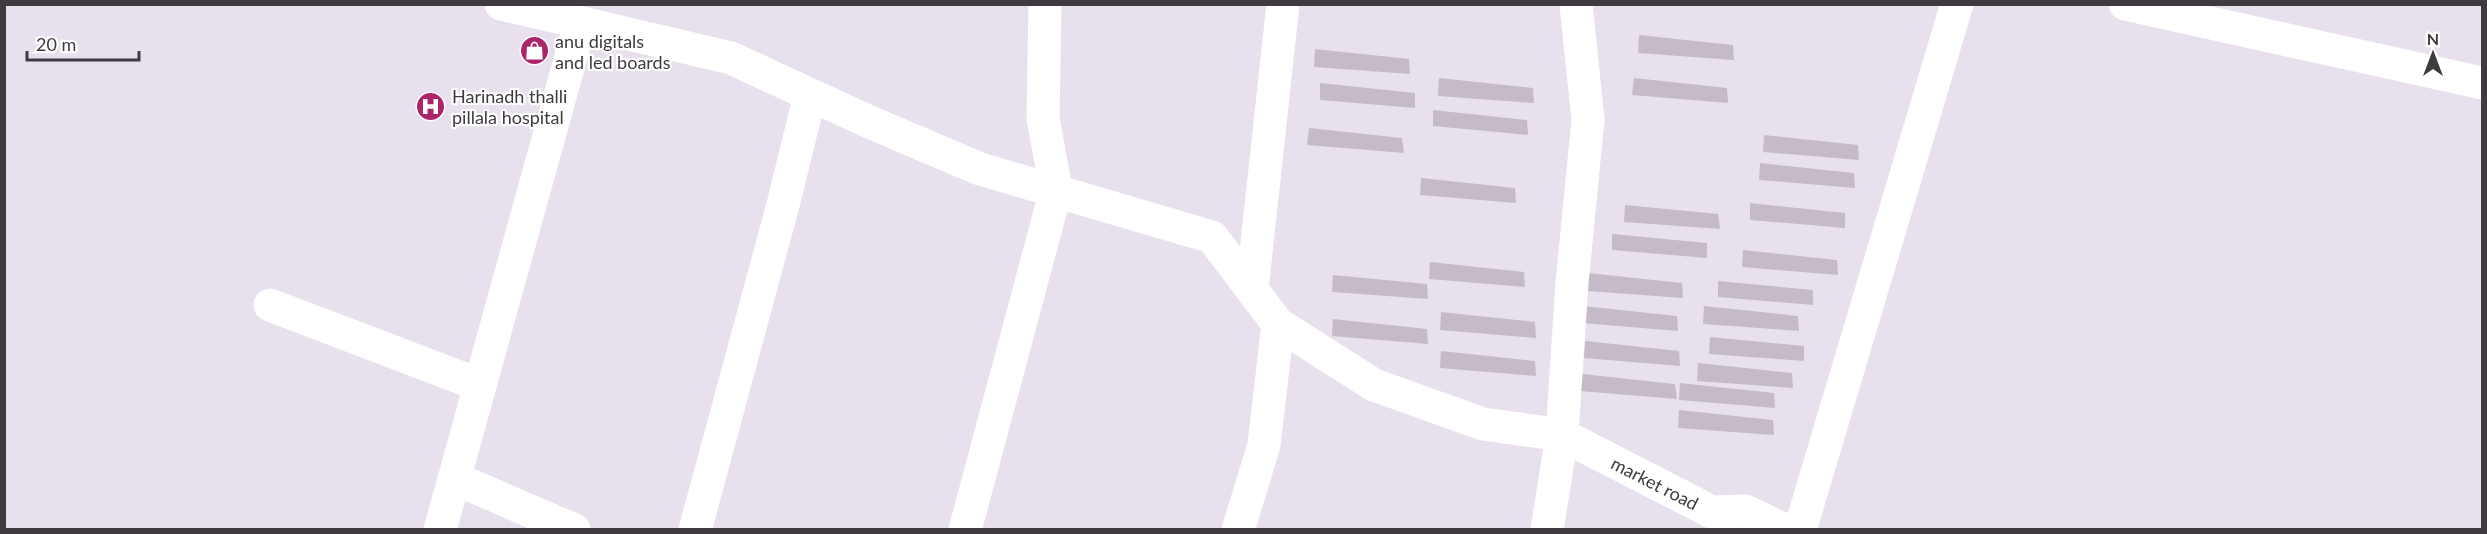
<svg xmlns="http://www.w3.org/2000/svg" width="2487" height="534" viewBox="0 0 2487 534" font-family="Lato,sans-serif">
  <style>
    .building { fill: #c5bbc8 }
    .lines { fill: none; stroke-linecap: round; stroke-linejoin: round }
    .street { stroke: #fff; stroke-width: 33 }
    .labels { text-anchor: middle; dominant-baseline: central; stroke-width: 4.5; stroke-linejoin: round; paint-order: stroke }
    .poi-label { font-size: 18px; fill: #3e3a40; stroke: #fff; text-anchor: start }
    .street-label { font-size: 18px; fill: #3e3a40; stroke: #fff }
  </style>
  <rect width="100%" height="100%" fill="#e9e0ed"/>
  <path class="building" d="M 1639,35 L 1733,45 L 1734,60 L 1638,53 Z
    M 1315,49 L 1409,59 L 1410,74 L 1314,67 Z
    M 1439,78 L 1533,88 L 1534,103 L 1438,96 Z
    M 1634,78 L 1727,88 L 1728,103 L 1632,95 Z
    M 1320,83 L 1415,93 L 1415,108 L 1320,100 Z
    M 1433,110 L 1527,120 L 1528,135 L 1433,126 Z
    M 1309,128 L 1402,138 L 1404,153 L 1307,145 Z
    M 1764,135 L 1858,145 L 1859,160 L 1763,152 Z
    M 1760,163 L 1854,173 L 1855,188 L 1759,180 Z
    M 1421,178 L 1515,188 L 1516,203 L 1420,195 Z
    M 1750,203 L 1845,213 L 1845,228 L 1750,220 Z
    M 1625,205 L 1718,214 L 1720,229 L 1624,222 Z
    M 1612,234 L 1707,243 L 1707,258 L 1612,250 Z
    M 1743,250 L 1837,260 L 1838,275 L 1742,267 Z
    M 1430,262 L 1524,272 L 1525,287 L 1429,279 Z
    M 1588,273 L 1682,283 L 1683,298 L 1587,291 Z
    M 1333,275 L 1427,284 L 1428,299 L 1332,292 Z
    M 1718,281 L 1813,290 L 1813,305 L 1718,297 Z
    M 1583,306 L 1677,316 L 1678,331 L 1582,323 Z
    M 1704,306 L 1798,316 L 1799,331 L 1703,324 Z
    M 1441,312 L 1535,322 L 1536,338 L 1440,330 Z
    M 1333,319 L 1427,329 L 1428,344 L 1332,336 Z
    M 1710,337 L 1804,346 L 1804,361 L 1709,354 Z
    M 1585,341 L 1679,351 L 1680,366 L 1584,358 Z
    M 1441,351 L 1535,361 L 1536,376 L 1440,368 Z
    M 1698,363 L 1792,373 L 1793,388 L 1697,381 Z
    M 1582,374 L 1675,384 L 1677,399 L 1580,391 Z
    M 1680,383 L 1774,393 L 1775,408 L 1679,400 Z
    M 1679,410 L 1773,420 L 1774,435 L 1678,428 Z"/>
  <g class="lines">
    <path class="street" d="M 501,4 L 731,58 L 865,120 L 980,169 L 1212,237 L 1278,324 L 1264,445 L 1238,530
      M 2125,4 L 2482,83
      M 1252,289 L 1283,4
      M 270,305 L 480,385
      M 1278,324 L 1374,385 L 1483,424 L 1562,435 L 1572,283 L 1588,120 L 1576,4
      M 454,478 L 574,530
      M 440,530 L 580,24
      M 695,530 L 783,205 L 810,95
      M 965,530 L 1056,190 L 1043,118 L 1045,4
      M 1547,530 L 1562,435 L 1712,512 L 1745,511 L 1785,530
      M 1800,530 L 1957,4"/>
  </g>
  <defs>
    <symbol id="shop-disc" viewBox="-11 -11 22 22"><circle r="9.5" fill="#ac256b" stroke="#fff"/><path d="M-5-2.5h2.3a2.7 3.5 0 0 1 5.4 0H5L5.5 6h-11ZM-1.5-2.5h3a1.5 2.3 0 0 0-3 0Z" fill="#fff"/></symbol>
    <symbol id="hospital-disc" viewBox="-11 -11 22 22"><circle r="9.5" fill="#ac256b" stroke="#fff"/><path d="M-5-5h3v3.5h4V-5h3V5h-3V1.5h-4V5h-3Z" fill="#fff"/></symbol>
  </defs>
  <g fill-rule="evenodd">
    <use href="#shop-disc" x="518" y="34" width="33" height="33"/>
    <use href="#hospital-disc" x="414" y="90" width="33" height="33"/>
  </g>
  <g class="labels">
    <g class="poi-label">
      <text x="555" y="41">anu digitals<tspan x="555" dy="21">and led boards</tspan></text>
      <text x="452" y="96">Harinadh thalli<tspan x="452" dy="21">pillala hospital</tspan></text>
    </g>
    <g class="street-label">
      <text transform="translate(1655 483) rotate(27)">market road</text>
    </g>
  </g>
  <rect width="2487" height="534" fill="none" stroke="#3e3a40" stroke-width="12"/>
  <g transform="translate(2433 54)" stroke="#ffffff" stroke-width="4.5" paint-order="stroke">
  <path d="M0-4.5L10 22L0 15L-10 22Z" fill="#3e3a40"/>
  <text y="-9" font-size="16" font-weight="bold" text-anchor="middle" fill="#3e3a40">N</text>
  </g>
  <path d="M27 51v9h112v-9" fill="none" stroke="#3e3a40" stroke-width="3"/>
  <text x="36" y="51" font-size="18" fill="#3e3a40" stroke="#ffffff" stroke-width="4.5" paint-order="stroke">20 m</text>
</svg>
